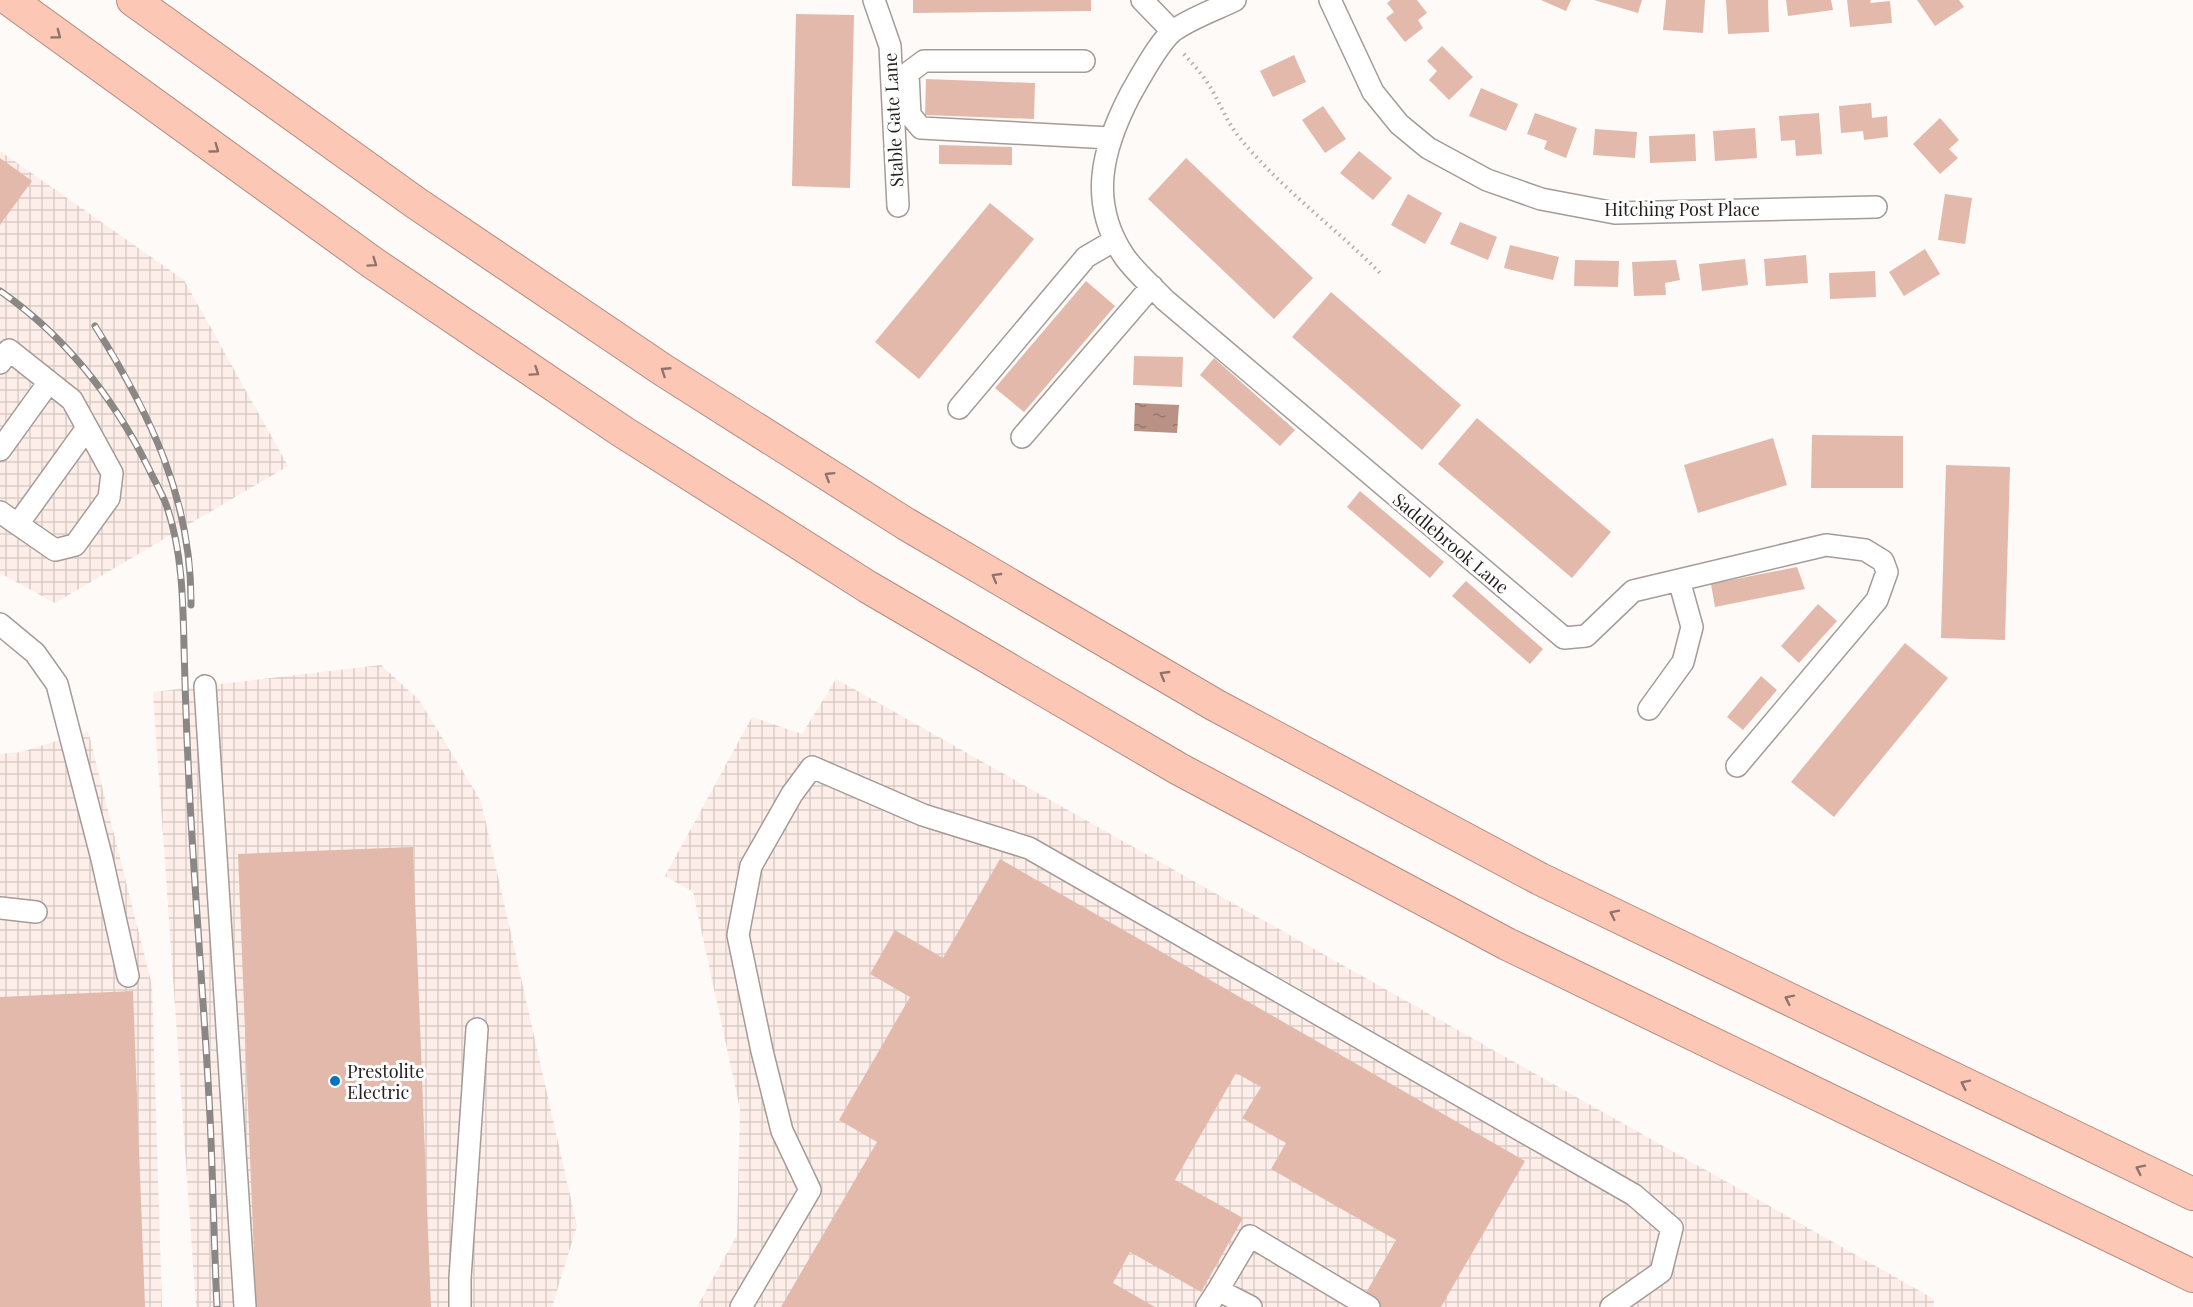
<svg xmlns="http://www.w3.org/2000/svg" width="2193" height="1307" viewBox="0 0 2193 1307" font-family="'Playfair Display',serif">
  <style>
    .industrial { fill: url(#industrial-grid) }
    .water { fill: url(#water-ripples) }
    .building { fill: #e3b9ac }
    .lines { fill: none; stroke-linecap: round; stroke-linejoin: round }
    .minor-casing { stroke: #a59b98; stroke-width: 24 }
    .highway-casing { stroke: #b18c81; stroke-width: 34 }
    .path { stroke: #afaba9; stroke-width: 4; stroke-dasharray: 1.5 4.5; stroke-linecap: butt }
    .minor { stroke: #fff; stroke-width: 21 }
    .highway { stroke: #fdc7b6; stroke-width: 32 }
    .rail-casing { stroke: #8b8785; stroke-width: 7 }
    .rail { stroke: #fff; stroke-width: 4.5; stroke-dasharray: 14; stroke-linecap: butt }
    .oneway { stroke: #90736a }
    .poi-dot { fill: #0375bf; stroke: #fff; stroke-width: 2 }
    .labels { text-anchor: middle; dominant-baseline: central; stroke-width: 6; stroke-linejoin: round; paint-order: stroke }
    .street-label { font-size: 18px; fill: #231f1e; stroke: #fff }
    .poi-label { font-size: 18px; fill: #231f1e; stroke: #fff; text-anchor: start }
  </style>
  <defs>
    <pattern id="industrial-grid" width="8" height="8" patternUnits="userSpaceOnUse" patternTransform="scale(1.5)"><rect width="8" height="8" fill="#fdeee9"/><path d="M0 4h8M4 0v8" fill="none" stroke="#d9ccc7"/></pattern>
    <pattern id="water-ripples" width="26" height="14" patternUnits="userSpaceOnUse" patternTransform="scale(1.5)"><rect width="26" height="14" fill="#b99185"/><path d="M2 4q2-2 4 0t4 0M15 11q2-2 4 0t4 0" fill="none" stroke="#96766c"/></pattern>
  </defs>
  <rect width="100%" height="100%" fill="#fefaf8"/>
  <path class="industrial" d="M 0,151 L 184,280 L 288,466 L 55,603 L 0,573 Z
    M 381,665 L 419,700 L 481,801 L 577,1226 L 552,1307 L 196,1307 L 153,692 Z
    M 836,679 L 1934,1299 L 1934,1307 L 697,1307 L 737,1235 L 740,1109 L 693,892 L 665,876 L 752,717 L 802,734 Z
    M 88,731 L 152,985 L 162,1307 L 0,1307 L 0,754 L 21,752 Z"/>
  <path class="water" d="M 1135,403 L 1179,405 L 1177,433 L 1134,431 Z"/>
  <path class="building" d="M 913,0 L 1091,0 L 1091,11 L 913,13 Z
    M 1391,0 L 1417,0 L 1427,13 L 1418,20 L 1423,28 L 1405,42 L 1386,18 L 1394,12 L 1387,3 Z
    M 1541,0 L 1571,0 L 1566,11 Z
    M 1594,0 L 1642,0 L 1638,13 Z
    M 1666,0 L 1705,0 L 1703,33 L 1663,30 Z
    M 1726,0 L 1768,0 L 1769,32 L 1728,34 Z
    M 1786,0 L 1831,0 L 1833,10 L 1788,16 Z
    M 1847,0 L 1871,0 L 1870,3 L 1890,1 L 1892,23 L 1850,27 Z
    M 1917,0 L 1959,0 L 1964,7 L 1935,26 Z
    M 796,14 L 854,15 L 850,188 L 792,186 Z
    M 1442,46 L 1473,77 L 1449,100 L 1429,80 L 1437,71 L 1427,61 Z
    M 1294,55 L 1306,82 L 1273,97 L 1260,71 Z
    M 926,79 L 1035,83 L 1034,119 L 925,115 Z
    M 1481,88 L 1518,104 L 1506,131 L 1469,116 Z
    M 1871,103 L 1872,118 L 1887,116 L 1888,137 L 1864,140 L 1863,131 L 1841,133 L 1839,106 Z
    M 1323,106 L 1346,139 L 1325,153 L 1302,120 Z
    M 1535,113 L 1577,128 L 1566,158 L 1544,149 L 1547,141 L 1527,134 Z
    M 1819,113 L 1822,154 L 1796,156 L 1795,140 L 1781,141 L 1779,116 Z
    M 1940,118 L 1959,140 L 1949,149 L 1958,158 L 1940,174 L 1913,144 Z
    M 1755,128 L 1757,158 L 1715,161 L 1713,131 Z
    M 1595,129 L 1637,132 L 1635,158 L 1593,155 Z
    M 1695,134 L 1696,161 L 1650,163 L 1649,136 Z
    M 939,145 L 1012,147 L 1012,165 L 939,164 Z
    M 1359,151 L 1392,178 L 1373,200 L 1340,173 Z
    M 0,158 L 32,181 L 0,225 Z
    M 1186,158 L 1313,278 L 1274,319 L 1148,199 Z
    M 1408,194 L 1442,213 L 1425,244 L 1391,225 Z
    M 1945,194 L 1972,198 L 1965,244 L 1938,240 Z
    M 990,203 L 1034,239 L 919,379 L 875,342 Z
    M 1460,222 L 1497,237 L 1488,260 L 1450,244 Z
    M 1510,245 L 1559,257 L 1553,280 L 1504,268 Z
    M 1925,249 L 1940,274 L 1904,296 L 1889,272 Z
    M 1806,255 L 1808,283 L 1766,286 L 1764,259 Z
    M 1745,259 L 1748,285 L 1702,291 L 1699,264 Z
    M 1575,260 L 1619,261 L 1618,287 L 1574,286 Z
    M 1676,260 L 1680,280 L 1665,283 L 1666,295 L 1634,296 L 1632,262 Z
    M 1875,271 L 1876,297 L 1830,299 L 1829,273 Z
    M 1086,281 L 1115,306 L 1024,412 L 995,388 Z
    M 1331,292 L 1461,405 L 1422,450 L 1292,337 Z
    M 1134,356 L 1183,357 L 1182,387 L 1133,385 Z
    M 1214,358 L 1295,430 L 1280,446 L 1200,375 Z
    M 1477,418 L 1611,532 L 1572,578 L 1438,464 Z
    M 1812,435 L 1903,436 L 1903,488 L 1811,488 Z
    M 1773,438 L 1787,485 L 1698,513 L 1684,465 Z
    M 1946,465 L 2010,467 L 2005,640 L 1941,638 Z
    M 1360,491 L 1444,562 L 1430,578 L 1347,507 Z
    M 1797,567 L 1805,589 L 1715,607 L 1711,584 Z
    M 1466,581 L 1543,649 L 1530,664 L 1452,596 Z
    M 1818,604 L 1837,621 L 1799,663 L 1781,646 Z
    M 1905,643 L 1948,678 L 1834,817 L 1791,782 Z
    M 1761,676 L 1777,690 L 1743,730 L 1727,717 Z
    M 413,847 L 431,1307 L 256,1307 L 238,854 Z
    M 1000,859 L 1525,1161 L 1441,1307 L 1374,1307 L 1362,1300 L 1396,1240 L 1271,1169 L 1286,1143 L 1242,1118 L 1261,1087 L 1236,1073 L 1175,1180 L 1243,1218 L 1201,1292 L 1130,1252 L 1113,1283 L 1155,1307 L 781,1307 L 877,1142 L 839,1120 L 910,997 L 870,974 L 895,930 L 943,958 Z
    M 133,991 L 145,1307 L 0,1307 L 0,997 Z"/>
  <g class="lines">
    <defs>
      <path id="minor" d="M 874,0 L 890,46 L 898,206
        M 1142,0 L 1172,31
        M 1235,0 C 1217,9 1189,19 1173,31 C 1159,42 1139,79 1130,95 C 1102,149 1088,202 1124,256 C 1135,272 1152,286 1165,300 L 1564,638 L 1586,636 L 1633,591 L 1826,545 L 1865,550 L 1883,561 L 1887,572 L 1877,600 L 1737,766
        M 1330,0 L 1373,92 L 1399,124 L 1428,148 L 1487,180 L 1541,199 L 1615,213 L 1876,207
        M 1084,61 L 924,61 L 908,73 L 910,115 L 921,128 L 1110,138
        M 0,363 L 9,350 L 72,400 L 112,473 L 109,498 L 75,545 L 55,550 L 0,512
        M 959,408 L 1086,257 L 1115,240
        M 1022,437 L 1152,286
        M 0,450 L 49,382
        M 18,524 L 87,428
        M 0,624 L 35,653 L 57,684 L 102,859 L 128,976
        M 205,686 L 245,1307
        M 1649,709 L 1683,662 L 1692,627 L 1679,580
        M 0,908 L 36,912
        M 1218,1290 L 1250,1236 L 1369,1307
        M 460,1307 L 460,1278 L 477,1029
        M 741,1307 L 810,1190 L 782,1131 L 762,1051 L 738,935 L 751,866 L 792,794 L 812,767 L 923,815 L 1029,848 L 1634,1195 L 1672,1228 L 1661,1272 L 1611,1307
        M 1207,1307 L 1218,1290 L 1251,1307"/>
      <path id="highway" d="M 10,0 L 373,263 L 623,432 L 868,587 L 1179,769 L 1507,944 L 2193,1276
        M 133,0 L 416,203 L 663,370 L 906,524 L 1215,705 L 1540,879 L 2193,1194"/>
    </defs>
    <use href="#minor" class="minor-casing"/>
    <use href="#highway" class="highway-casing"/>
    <path class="path" d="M 1184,54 C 1192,63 1200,72 1207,82 C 1219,100 1226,121 1239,137 C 1281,189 1335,227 1381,274"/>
    <use href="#minor" class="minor"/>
    <use href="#highway" class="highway"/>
    <defs>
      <path id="rail" d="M 0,291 C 65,336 113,397 148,467 C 154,480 162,493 167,507 C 182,551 183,599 184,646 C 185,684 186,722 188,760 C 193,879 204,998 210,1117 C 213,1180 214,1244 217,1307
        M 95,326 C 150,414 192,499 191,605"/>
    </defs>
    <use href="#rail" class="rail-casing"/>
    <use href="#rail" class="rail"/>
  </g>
  <defs><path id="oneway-chevron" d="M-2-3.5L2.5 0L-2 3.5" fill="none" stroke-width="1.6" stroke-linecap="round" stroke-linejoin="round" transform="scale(1.5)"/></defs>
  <g class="oneway">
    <use href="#oneway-chevron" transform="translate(57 35) rotate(37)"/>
    <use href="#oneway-chevron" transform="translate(215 149) rotate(36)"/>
    <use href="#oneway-chevron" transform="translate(373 263) rotate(35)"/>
    <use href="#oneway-chevron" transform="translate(665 371) rotate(-147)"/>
    <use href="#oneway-chevron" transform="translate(535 372) rotate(34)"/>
    <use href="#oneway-chevron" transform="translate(829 476) rotate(-148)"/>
    <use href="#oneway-chevron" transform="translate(996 577) rotate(-150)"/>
    <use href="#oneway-chevron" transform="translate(1164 675) rotate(-150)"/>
    <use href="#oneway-chevron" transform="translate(1614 914) rotate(-154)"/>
    <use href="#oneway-chevron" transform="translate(1789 999) rotate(-154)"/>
    <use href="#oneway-chevron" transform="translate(1965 1084) rotate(-154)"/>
    <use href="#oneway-chevron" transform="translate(2140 1169) rotate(-154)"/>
  </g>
  <circle class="poi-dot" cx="335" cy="1081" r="6"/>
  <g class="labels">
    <g class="street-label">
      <text transform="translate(893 120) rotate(-93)">Stable Gate Lane</text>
      <text x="1682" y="209">Hitching Post Place</text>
      <text transform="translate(1451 543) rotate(40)">Saddlebrook Lane</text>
    </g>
    <g class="poi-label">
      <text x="347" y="1071">Prestolite<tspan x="347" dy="21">Electric</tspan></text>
    </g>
  </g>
</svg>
